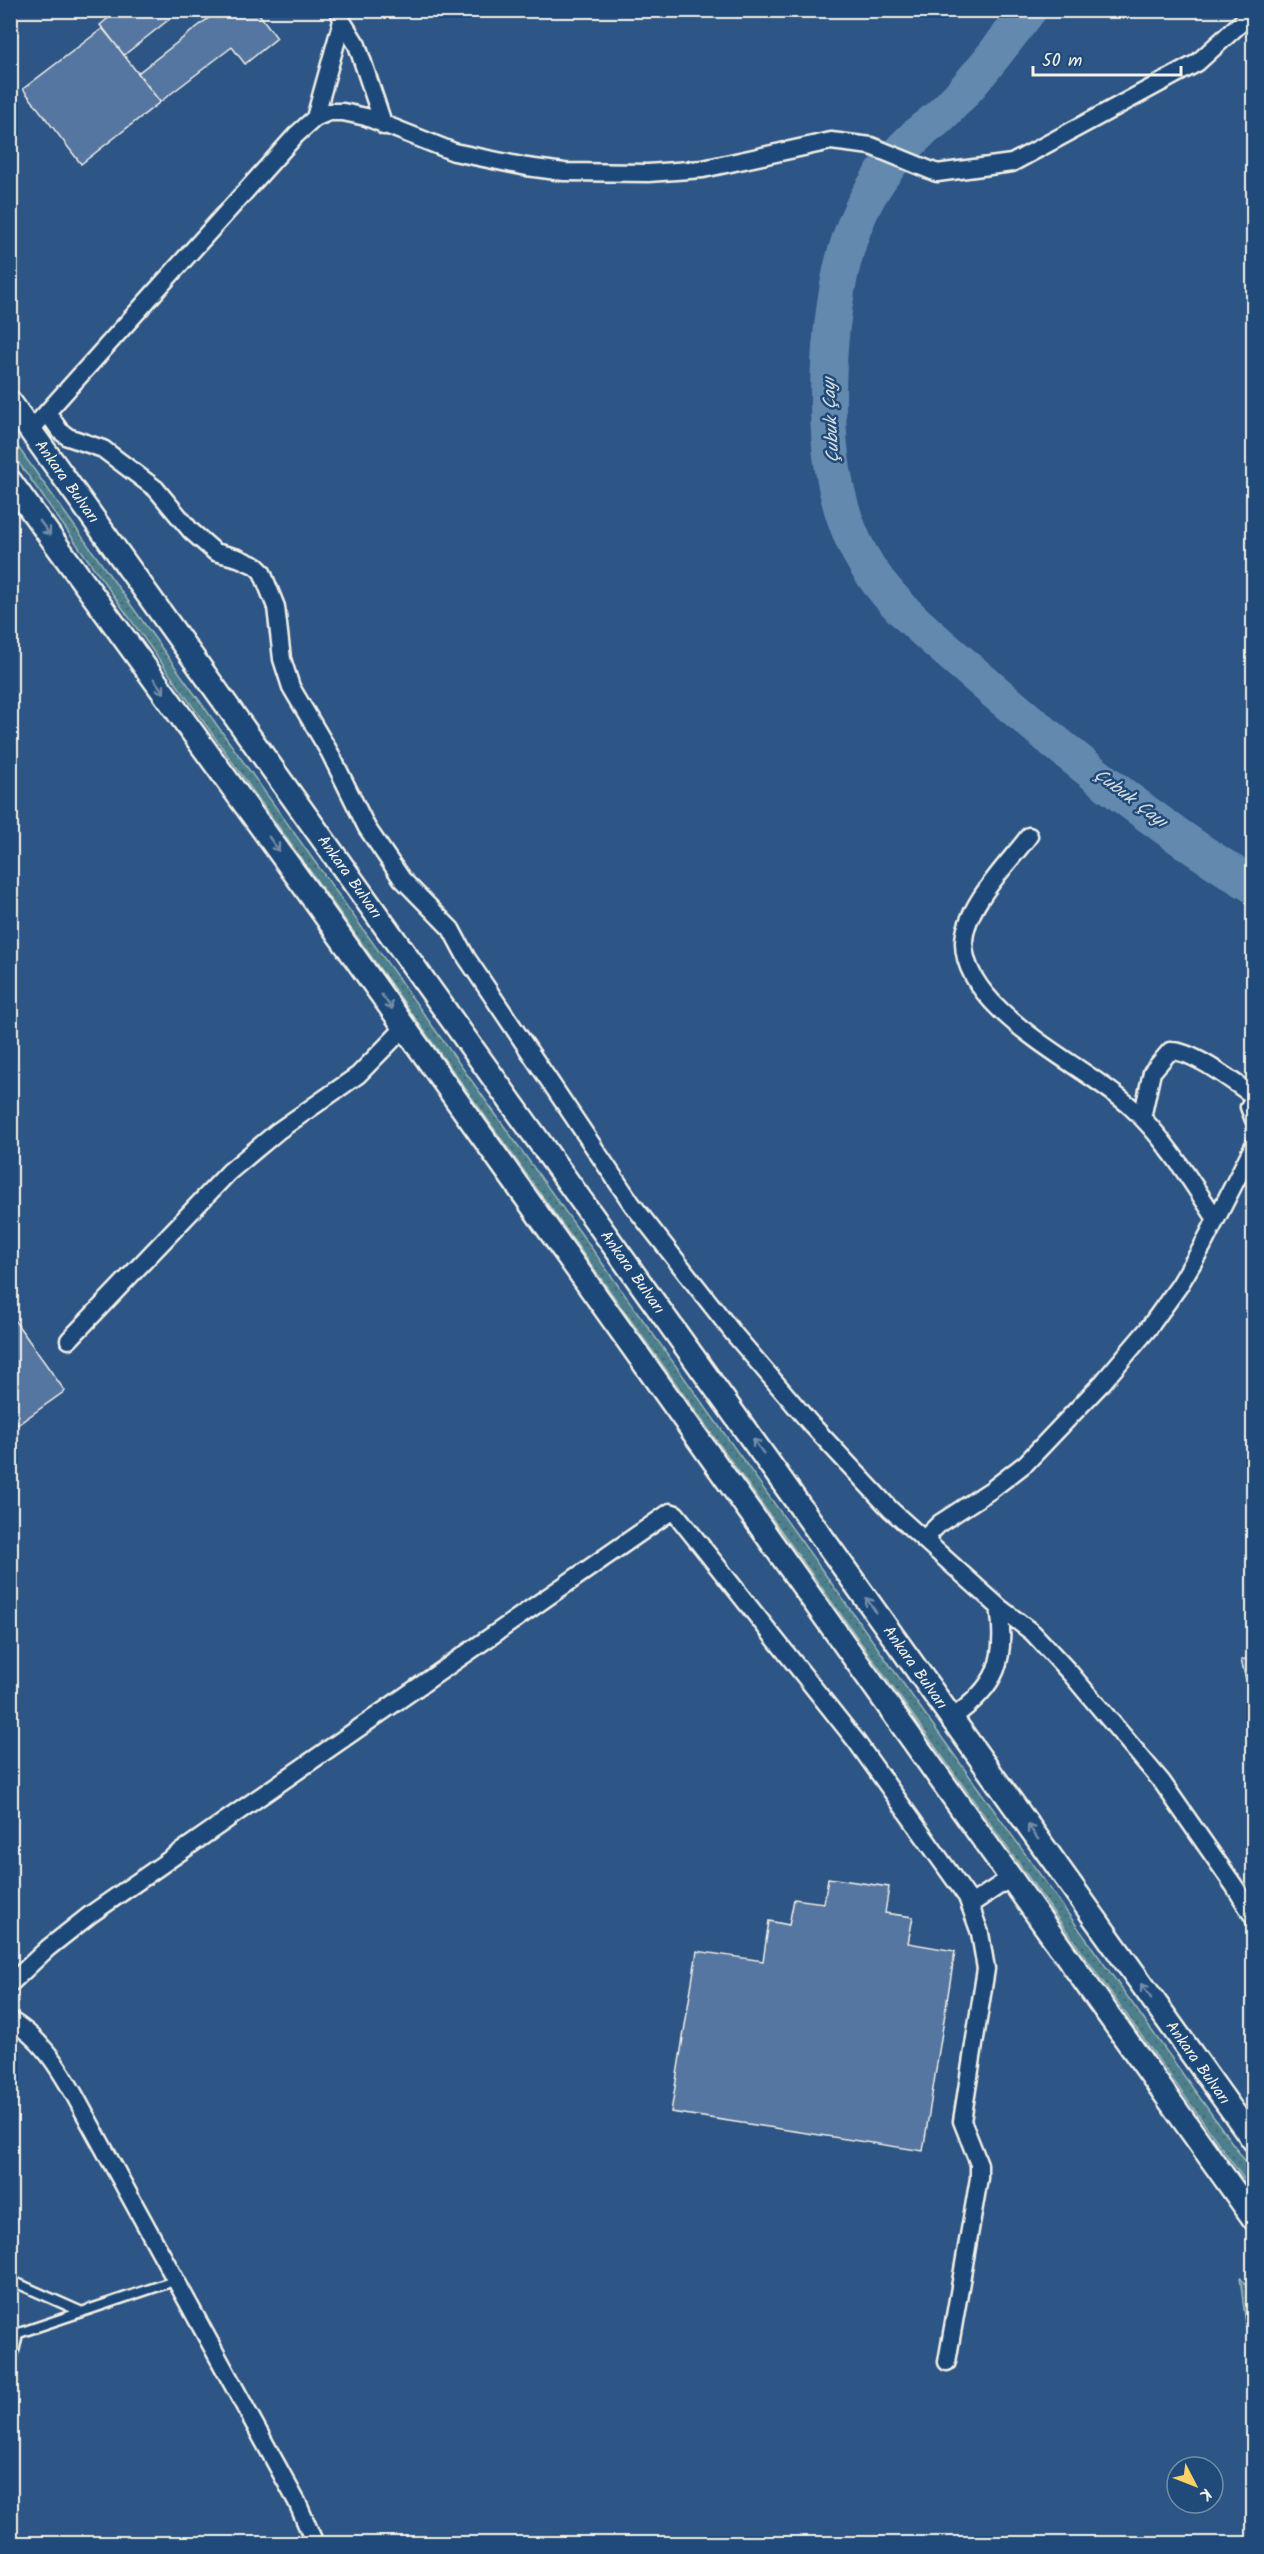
<svg xmlns="http://www.w3.org/2000/svg" width="1264" height="2554" viewBox="0 0 1264 2554" font-family="Kalam,sans-serif">
  <style>
    .grass { fill: url(#grass-dots); stroke: #a1b8ba; stroke-width: 1.5 }
    .lines { fill: none; stroke-linecap: round; stroke-linejoin: round }
    .river { stroke: #6489af; stroke-width: 36 }
    .building { fill: #5776a2; stroke: #f4f1e8; stroke-width: 1.5 }
    .lane-casing { stroke: #f4f1e8; stroke-width: 13 }
    .street-casing { stroke: #f4f1e8; stroke-width: 21 }
    .secondary-casing { stroke: #f4f1e8; stroke-width: 27 }
    .lane { stroke: #1f4a7a; stroke-width: 8 }
    .street { stroke: #1f4a7a; stroke-width: 16 }
    .secondary { stroke: #1f4a7a; stroke-width: 22 }
    .oneway { stroke: #748da6 }
    .labels { text-anchor: middle; dominant-baseline: central; stroke-width: 5; stroke-linejoin: round; paint-order: stroke }
    .street-label { font-size: 16px; fill: #f4f1e8; stroke: #1f4a7a }
    .water-label { font-size: 18px; font-style: italic; fill: #d7dcdd; stroke: #1f4a7a }
  </style>
  <defs>
    <pattern id="grass-dots" width="8" height="8" patternUnits="userSpaceOnUse" patternTransform="scale(1.5)"><rect width="8" height="8" fill="#4e808c"/><path d="M2 2h.1M6 6h.1" fill="none" stroke="#4c676c" stroke-width="1.8" stroke-linecap="round"/></pattern>
  </defs>
  <rect width="100%" height="100%" fill="#2d5585"/>
  <filter id="ink" filterUnits="userSpaceOnUse"><feTurbulence type="fractalNoise" baseFrequency=".0167" numOctaves="2"/><feDisplacementMap in="SourceGraphic" scale="12" xChannelSelector="R" yChannelSelector="G"/><feConvolveMatrix kernelMatrix="1 2 1 2 8 2 1 2 1" color-interpolation-filters="sRGB"/></filter>
  <g filter="url(#ink)">
    <path class="grass" d="M 10,436 L 1253,2172 L 1253,2192 L 11,452 Z
      M 1240,2277 L 1253,2296 L 1253,2383 Z"/>
    <g class="lines">
      <path class="river" d="M 1029,10 C 1001,46 973,84 941,115 C 934,122 926,127 919,133 C 899,151 882,172 869,195 C 843,240 834,297 830,348 C 825,416 827,492 860,554 C 886,602 932,637 973,673 C 1062,750 1153,824 1254,886"/>
    </g>
    <path class="building" d="M 118,10 L 181,10 L 124,55 L 100,25 Z
      M 219,10 L 256,10 L 277,38 L 245,64 L 232,47 L 160,102 L 138,73 Z
      M 103,28 L 160,102 L 81,164 L 23,89 Z
      M 10,1314 L 65,1391 L 10,1430 Z
      M 1254,1657 L 1254,1710 L 1241,1660 Z
      M 828,1878 L 889,1887 L 885,1913 L 913,1917 L 908,1943 L 955,1951 L 923,2151 L 671,2112 L 697,1951 L 763,1961 L 769,1921 L 789,1925 L 794,1899 L 824,1903 Z"/>
    <g class="lines">
      <defs>
        <path id="lane" d="M 10,2280 L 82,2312
          M 10,2336 L 177,2280
          M 10,2369 L 18,2334"/>
        <path id="street" d="M 339,10 L 342,21 L 357,45 L 384,126
          M 315,118 L 342,21
          M 47,412 L 60,431 L 68,437 L 103,449 L 156,489 L 191,531 L 215,552 L 238,558 L 256,566 L 262,572 L 276,607 L 282,659 L 291,687 L 330,753 L 367,828 L 402,879 L 451,929 L 466,957 L 632,1204 L 734,1334 L 810,1423 L 891,1510 L 999,1607 L 1033,1633 L 1071,1674 L 1162,1782 L 1235,1887 L 1254,1918
          M 31,430 L 296,135 L 315,118 L 329,112 L 343,112 L 366,117 L 454,152 L 527,167 L 564,172 L 648,173 L 703,169 L 831,141 L 871,146 L 937,173 L 1012,163 L 1197,63 L 1254,11
          M 1029,836 C 1008,864 964,907 964,943 C 964,1012 1085,1065 1131,1107 C 1165,1138 1191,1181 1216,1219
          M 1254,1097 L 1249,1107 L 1254,1120
          M 1142,1118 L 1152,1072 L 1170,1051 C 1193,1050 1234,1083 1254,1096
          M 69,1340 L 229,1172 L 278,1131 L 358,1075 L 405,1027
          M 927,1542 L 930,1533 L 940,1523 L 991,1490 L 1026,1463 L 1103,1382 L 1148,1329 L 1179,1286 L 1202,1247 L 1254,1145
          M 952,1718 C 997,1686 1007,1661 999,1607
          M 971,1904 L 1009,1879
          M 10,1984 L 48,1948 L 91,1914 L 670,1512 L 676,1514 L 856,1741 L 967,1897 L 980,1933 L 986,1969 L 962,2121 L 979,2164 L 979,2178 L 947,2362
          M 10,2020 C 41,2038 58,2066 75,2096 L 297,2502 L 315,2544"/>
        <g id="secondary">
          <path id="s1" d="M 10,402 L 1254,2141"/>
          <path d="M 10,481 L 304,886 L 1254,2219"/>
        </g>
      </defs>
      <use href="#lane" class="lane-casing"/>
      <use href="#street" class="street-casing"/>
      <use href="#secondary" class="secondary-casing"/>
      <use href="#lane" class="lane"/>
      <use href="#street" class="street"/>
      <use href="#secondary" class="secondary"/>
    </g>
    <defs><path id="oneway-shaft" d="M-6 0H5M1.5-3L5.5 0L1.5 3" fill="none" stroke-width="1.6" stroke-linecap="round" stroke-linejoin="round" transform="scale(1.5)"/></defs>
    <g class="oneway">
      <use href="#oneway-shaft" transform="translate(45 528) rotate(54)"/>
      <use href="#oneway-shaft" transform="translate(159 686) rotate(54)"/>
      <use href="#oneway-shaft" transform="translate(274 844) rotate(54)"/>
      <use href="#oneway-shaft" transform="translate(387 1002) rotate(54)"/>
      <use href="#oneway-shaft" transform="translate(758 1446) rotate(-126)"/>
      <use href="#oneway-shaft" transform="translate(871 1605) rotate(-125)"/>
      <use href="#oneway-shaft" transform="translate(1033 1832) rotate(-125)"/>
      <use href="#oneway-shaft" transform="translate(1146 1991) rotate(-125)"/>
    </g>
  </g>
  <g class="labels">
    <g class="street-label">
      <text stroke="none"><textPath href="#s1" startOffset="98">Ankara Bulvarı</textPath></text>
      <text stroke="none"><textPath href="#s1" startOffset="584">Ankara Bulvarı</textPath></text>
      <text stroke="none"><textPath href="#s1" startOffset="1070">Ankara Bulvarı</textPath></text>
      <text stroke="none"><textPath href="#s1" startOffset="1556">Ankara Bulvarı</textPath></text>
      <text stroke="none"><textPath href="#s1" startOffset="2042">Ankara Bulvarı</textPath></text>
    </g>
    <g class="water-label">
      <text transform="translate(832 420) rotate(-93)">Çubuk Çayı</text>
      <text transform="translate(1130 799) rotate(37)">Çubuk Çayı</text>
    </g>
  </g>
  <rect width="1264" height="2554" fill="none" stroke="#1f4a7a" stroke-width="36"/>
  <rect x="18" y="18" width="1228" height="2518" fill="none" stroke="#f4f1e8" stroke-width="2" filter="url(#ink)"/>
  <g transform="translate(1195 2485) rotate(132)"><circle r="28" fill="#1f4a7a" stroke="#748da6" stroke-width="1.5"/>
  <path d="M0-4.5L10 22L0 15L-10 22Z" fill="#ffd166"/>
  <text y="-9" font-size="16" font-weight="bold" text-anchor="middle" fill="#f4f1e8">K</text>
  </g>
  <path d="M1033 66v9h148v-9" fill="none" stroke="#f4f1e8" stroke-width="3"/>
  <text x="1042" y="66" font-size="18" fill="#f4f1e8" stroke="#1f4a7a" stroke-width="4.5" paint-order="stroke">50 m</text>
</svg>
